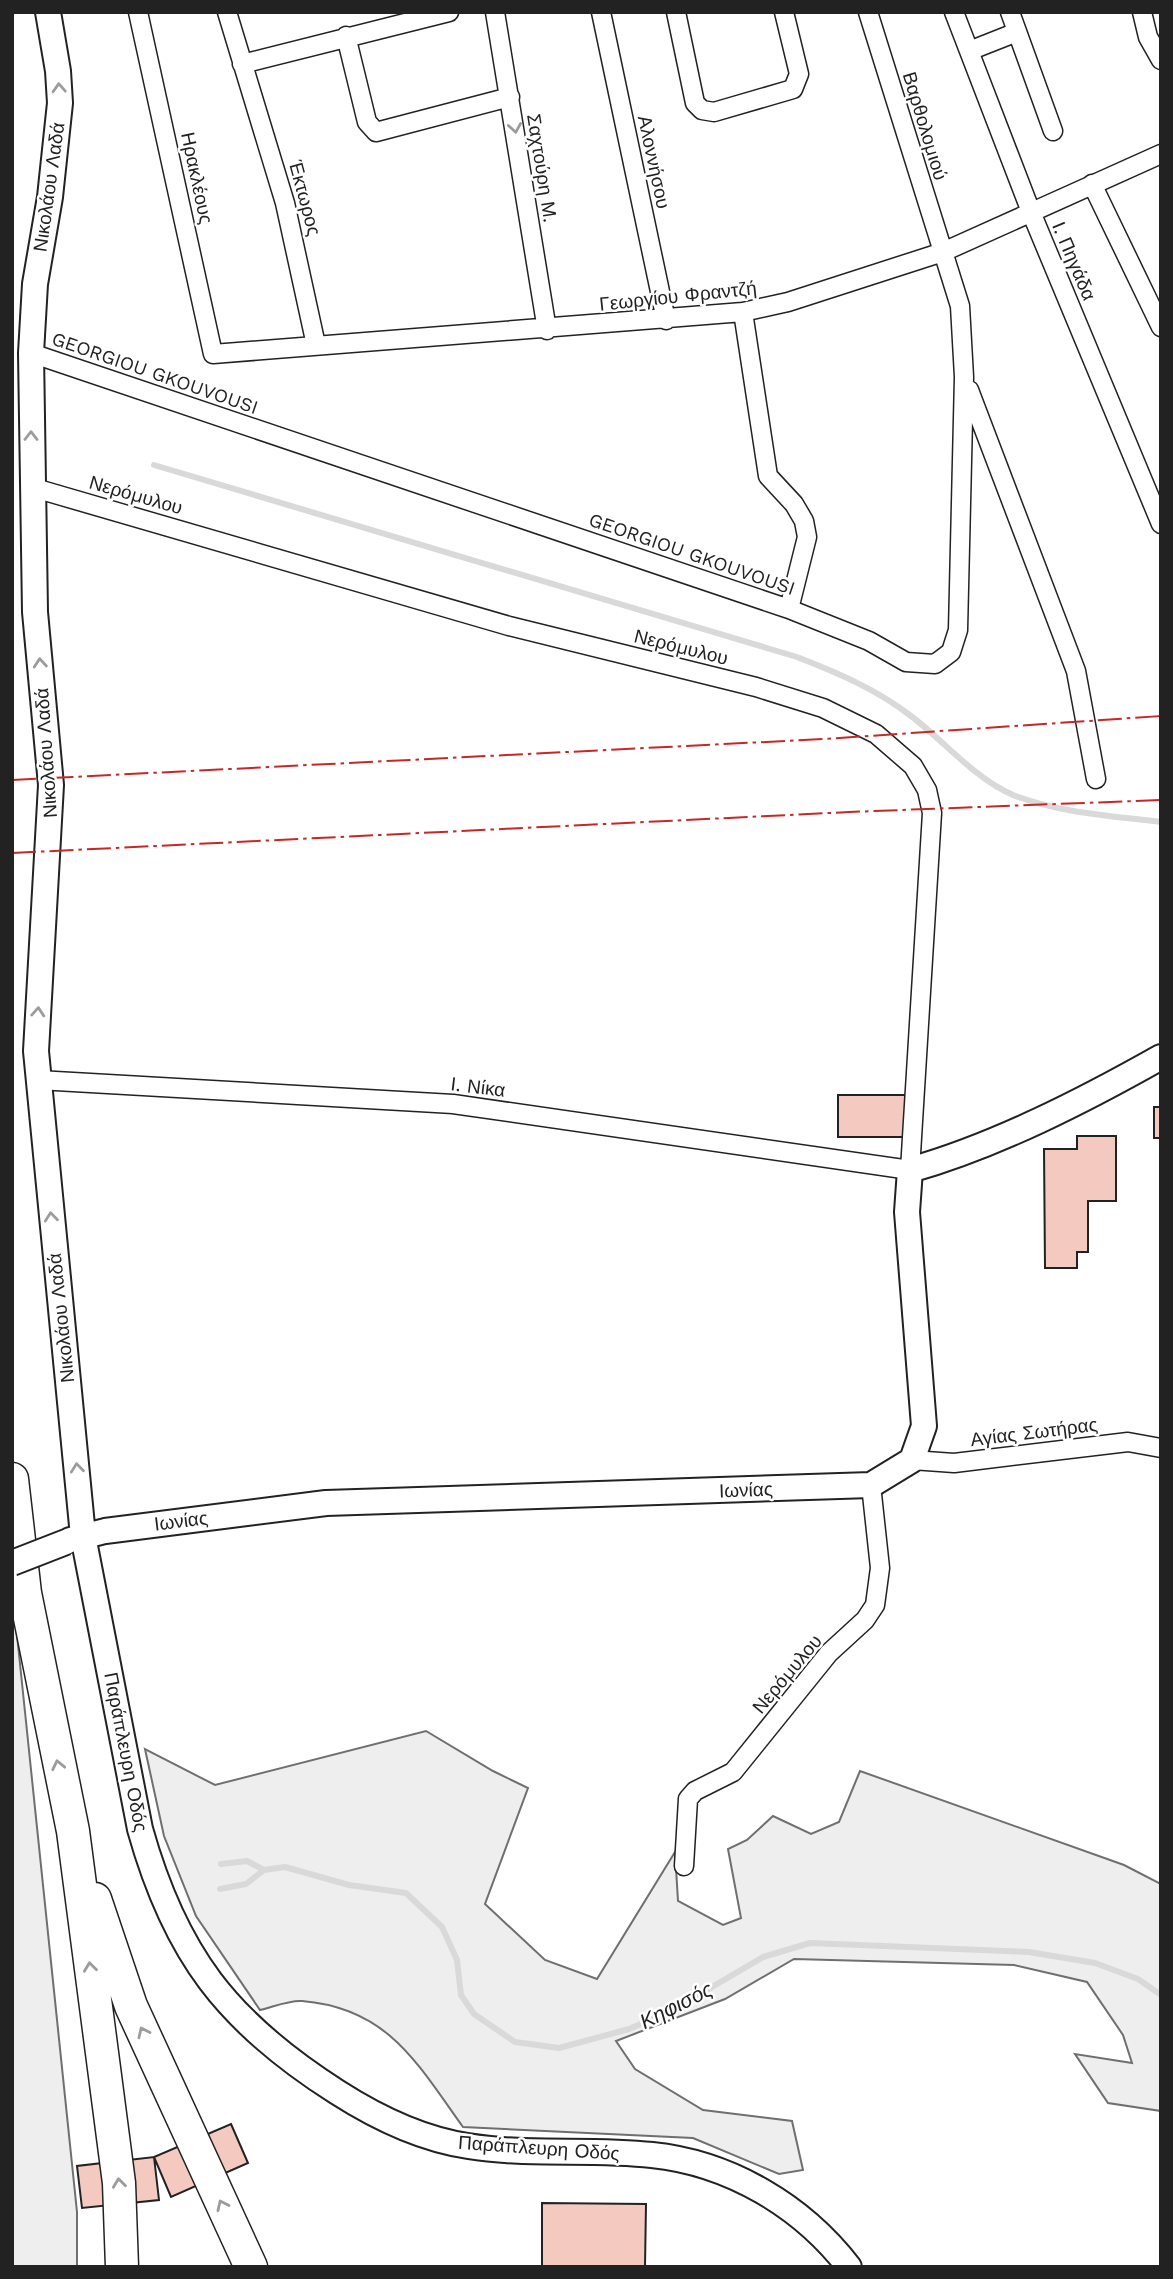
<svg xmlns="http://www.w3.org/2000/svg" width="1173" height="2279" viewBox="0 0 1173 2279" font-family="'Work Sans',sans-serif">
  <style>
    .green { fill: #eee; stroke: #6f6f6f; stroke-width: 2 }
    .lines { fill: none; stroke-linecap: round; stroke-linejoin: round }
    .stream { stroke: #d9d9d9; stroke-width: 6 }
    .building { fill: #f3c9c0; stroke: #222; stroke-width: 2 }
    .street-casing { stroke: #222; stroke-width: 21 }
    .secondary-casing { stroke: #222; stroke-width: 28 }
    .highway-casing { stroke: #222; stroke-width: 35 }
    .street { stroke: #fff; stroke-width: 18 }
    .secondary { stroke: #fff; stroke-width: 24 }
    .highway { stroke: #fff; stroke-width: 32 }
    .secondary-bridge-casing { stroke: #222; stroke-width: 28; stroke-linecap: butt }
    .secondary-bridge { stroke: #fff; stroke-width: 24 }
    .power { stroke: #c62828; stroke-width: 2; stroke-dasharray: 24 5 3.5 5; stroke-linecap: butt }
    .oneway { stroke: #9c9c9c }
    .labels { text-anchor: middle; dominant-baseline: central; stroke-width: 5; stroke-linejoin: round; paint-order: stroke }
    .street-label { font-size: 19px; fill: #222; stroke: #fff }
    .water-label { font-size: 21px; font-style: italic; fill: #222; stroke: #fff }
  </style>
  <rect width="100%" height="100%" fill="#fff"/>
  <path class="green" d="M 12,1587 L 77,2212 L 77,2267 L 12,2267 Z
    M 426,1731 L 493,1771 L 528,1788 L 485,1904 L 545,1960 L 597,1979 L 675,1852 L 678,1901 L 723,1925 L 741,1918 L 728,1849 L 747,1840 L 773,1816 L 811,1834 L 839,1822 L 860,1771 L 1124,1865 L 1161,1884 L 1161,2111 L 1108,2103 L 1075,2054 L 1132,2063 L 1123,2035 L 1087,1982 L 1014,1965 L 794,1959 L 725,1999 L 616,2041 L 635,2069 L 703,2110 L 792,2121 L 803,2170 L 779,2174 L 693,2138 L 463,2127 C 417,2063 388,2008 302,2001 C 289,2000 273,2007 260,2010 L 196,1916 L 164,1836 L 145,1749 L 215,1785 Z"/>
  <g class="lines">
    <path class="stream" d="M 154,465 L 797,657 C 838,673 876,689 911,716 C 943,740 975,779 1013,795 C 1059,813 1113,816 1161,822
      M 221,1864 L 247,1861 L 264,1870
      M 220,1889 L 246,1884 L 264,1870 L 285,1867 L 349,1885 L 406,1893 L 442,1927 L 457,1960 L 461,1995 L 474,2014 L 515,2042 L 559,2048 L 629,2029 L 671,2011 L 763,1957 L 810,1943 L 1029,1952 L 1095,1963 L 1138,1979 L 1161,1995"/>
  </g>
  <path class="building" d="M 838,1095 L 911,1095 L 911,1137 L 838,1137 Z
    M 1154,1107 L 1161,1107 L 1161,1138 L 1154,1138 Z
    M 1077,1136 L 1116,1136 L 1116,1201 L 1088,1201 L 1088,1252 L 1077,1252 L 1077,1268 L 1045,1268 L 1044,1149 L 1077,1149 Z
    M 231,2124 L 248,2163 L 171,2197 L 154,2157 Z
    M 154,2157 L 159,2200 L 82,2208 L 77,2166 Z
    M 542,2203 L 646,2204 L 645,2267 L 542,2267 Z"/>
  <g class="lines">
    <defs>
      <path id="street" d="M 138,12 L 213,354 L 743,312 L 788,302 L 943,252 L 1161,154
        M 227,12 L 285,203 L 316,345
        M 495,12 L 547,330
        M 601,12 L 666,320
        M 676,12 L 695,103 L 702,110 L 714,112 L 793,89 L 799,74 L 784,12
        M 954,12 L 1031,212 L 1161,524
        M 1010,12 L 1053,131
        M 1142,12 L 1148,37 L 1161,60
        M 346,36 L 367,122 L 376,132 L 510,97
        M 969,51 L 1017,32
        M 242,64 L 449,12
        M 1092,184 L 1161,327
        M 743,312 L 768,476 L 794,504 L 804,521 L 807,537 L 789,609
        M 31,353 L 789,609 L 869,641 L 906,662 L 935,664 L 951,652 L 958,630 L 964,377 L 960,306 L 868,12
        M 969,390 L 1076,671 L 1096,779
        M 31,487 L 509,626 L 756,687 L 823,708 L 876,734 L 913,766 L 927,790 L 932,813 L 910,1170 L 453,1104 L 38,1080
        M 912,1460 L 954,1463 L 1128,1442 L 1161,1448
        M 684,1866 L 688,1799 L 695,1791 L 733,1772 L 829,1653 L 865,1620 L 875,1605 L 880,1568 L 871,1485"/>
      <path id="secondary" d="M 48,12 L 58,71 L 60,103 L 50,197 L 35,284 L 31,353 L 35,612 L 51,785 L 36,1051 L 83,1536 L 140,1829 C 175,1954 227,2022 337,2092 C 376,2117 421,2139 468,2146 C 529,2156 591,2148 652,2155 C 730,2163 802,2206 849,2267
        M 70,1540 L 105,1531 L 326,1503 L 871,1485 L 912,1460 L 924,1426 L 907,1212 L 910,1170 C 995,1146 1083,1101 1161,1057"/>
      <path id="highway" d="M 12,1479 L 25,1593 L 73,1831 L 119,2183 L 122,2267
        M 95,1899 L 131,2006 L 251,2267"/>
    </defs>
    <use href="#street" class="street-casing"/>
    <use href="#secondary" class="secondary-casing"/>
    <use href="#highway" class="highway-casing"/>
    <use href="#street" class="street"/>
    <use href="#secondary" class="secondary"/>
    <use href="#highway" class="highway"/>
    <defs>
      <path id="secondary-bridge" d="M 12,1563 L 66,1542"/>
    </defs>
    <use href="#secondary-bridge" class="secondary-bridge-casing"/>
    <use href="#secondary-bridge" class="secondary-bridge"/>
    <path class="power" d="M 12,780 L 824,739 L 1161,716
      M 12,853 L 849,812 L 1161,800"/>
  </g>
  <defs><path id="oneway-chevron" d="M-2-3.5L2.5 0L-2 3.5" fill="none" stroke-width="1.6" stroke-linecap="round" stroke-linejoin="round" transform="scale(1.75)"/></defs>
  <g class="oneway">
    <use href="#oneway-chevron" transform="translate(59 88) rotate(-93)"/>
    <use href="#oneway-chevron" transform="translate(515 128) rotate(81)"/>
    <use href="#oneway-chevron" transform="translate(31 436) rotate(-90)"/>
    <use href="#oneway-chevron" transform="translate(40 663) rotate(-95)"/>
    <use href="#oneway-chevron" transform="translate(38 1012) rotate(-86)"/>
    <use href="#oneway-chevron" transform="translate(51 1217) rotate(-96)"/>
    <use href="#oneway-chevron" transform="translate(77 1468) rotate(-96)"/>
    <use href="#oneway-chevron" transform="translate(58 1765) rotate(-102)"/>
    <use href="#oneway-chevron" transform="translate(90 1967) rotate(-97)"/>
    <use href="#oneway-chevron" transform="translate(143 2032) rotate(-115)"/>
    <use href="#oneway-chevron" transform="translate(119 2183) rotate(-97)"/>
    <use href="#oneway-chevron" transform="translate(222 2205) rotate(-115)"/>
  </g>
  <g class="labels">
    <g class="street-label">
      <text transform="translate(925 126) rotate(73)">Βαρθολομιού</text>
      <text transform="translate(654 162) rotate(78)">Αλοννήσου</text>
      <text transform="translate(542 168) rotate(81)">Σαχτούρη Μ.</text>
      <text transform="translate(197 178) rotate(78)">Ηρακλέους</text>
      <text transform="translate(49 187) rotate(-82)">Νικολάου Λαδά</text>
      <text transform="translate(305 198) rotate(75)">Έκτωρος</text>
      <text transform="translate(1074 261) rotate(67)">Ι. Πηγάδα</text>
      <text transform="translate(678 296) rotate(-6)">Γεωργίου Φραντζή</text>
      <text transform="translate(155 373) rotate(19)">GEORGIOU GKOUVOUSI</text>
      <text transform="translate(136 495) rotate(16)">Νερόμυλου</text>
      <text transform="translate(692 554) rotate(19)">GEORGIOU GKOUVOUSI</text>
      <text transform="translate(681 647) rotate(14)">Νερόμυλου</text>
      <text transform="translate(46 753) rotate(-94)">Νικολάου Λαδά</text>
      <text transform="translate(478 1087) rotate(7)">Ι. Νίκα</text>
      <text transform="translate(61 1318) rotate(-96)">Νικολάου Λαδά</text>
      <text transform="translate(1034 1432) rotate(-7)">Αγίας Σωτήρας</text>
      <text transform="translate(746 1490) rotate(-2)">Ιωνίας</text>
      <text transform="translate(181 1521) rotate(-7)">Ιωνίας</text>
      <text transform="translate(787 1674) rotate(-50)">Νερόμυλου</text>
      <text transform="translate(126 1752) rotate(79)">Παράπλευρη Οδός</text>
      <text transform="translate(539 2148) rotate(4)">Παράπλευρη Οδός</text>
    </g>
    <g class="water-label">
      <text transform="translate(676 2005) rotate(-27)">Κηφισός</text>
    </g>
  </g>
  <rect width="1173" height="2279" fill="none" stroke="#222222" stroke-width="28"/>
</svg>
